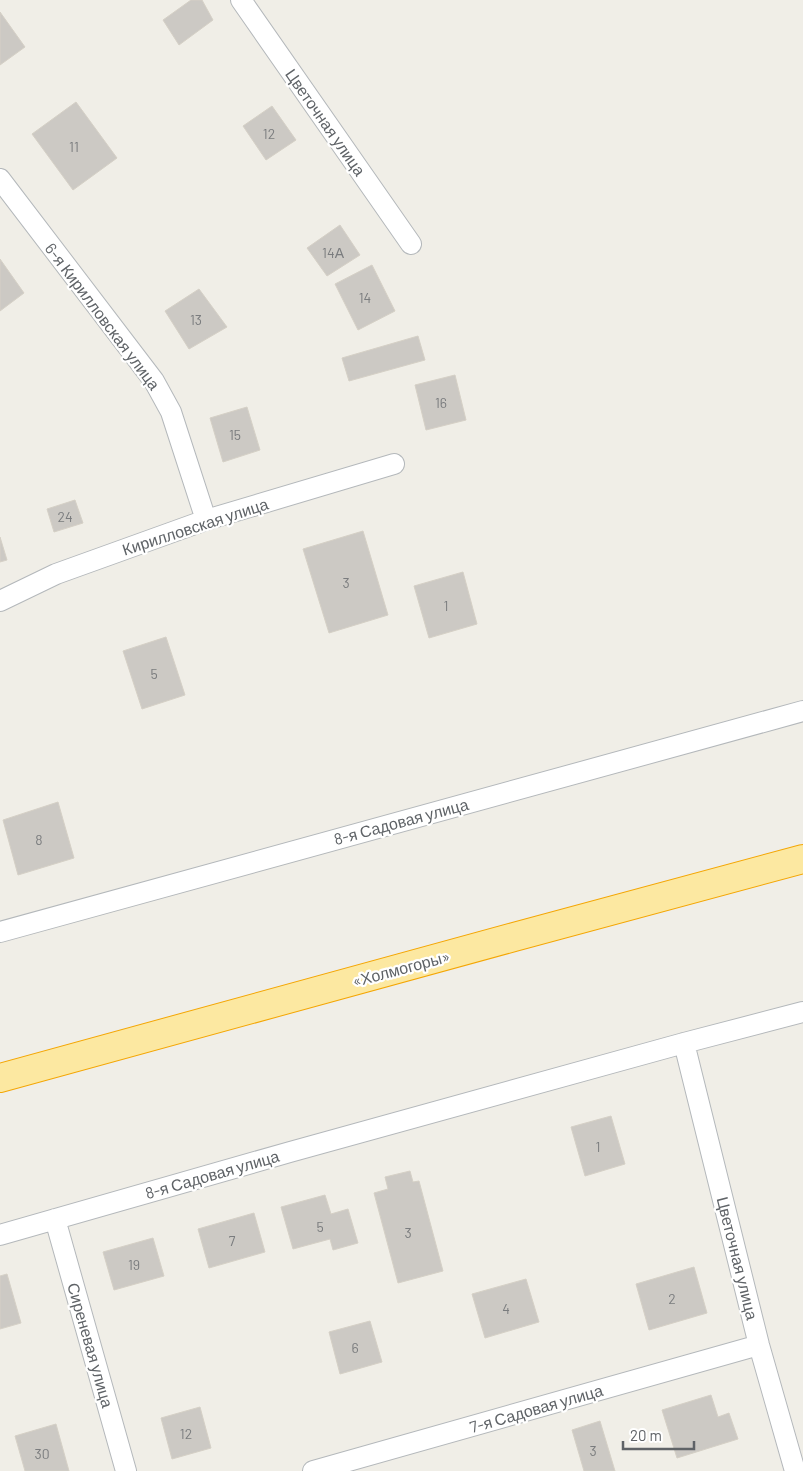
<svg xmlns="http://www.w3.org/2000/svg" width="803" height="1471" viewBox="0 0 803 1471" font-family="Barlow,sans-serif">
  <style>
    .building { fill: #ccc9c4; stroke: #d5d0c6 }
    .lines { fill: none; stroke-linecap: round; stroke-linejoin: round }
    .minor-casing { stroke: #b4b8bb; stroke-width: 22 }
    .trunk-casing { stroke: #f4a604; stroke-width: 30 }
    .minor { stroke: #fff; stroke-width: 20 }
    .trunk { stroke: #fce8a1; stroke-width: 28 }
    .labels { text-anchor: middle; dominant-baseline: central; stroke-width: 4.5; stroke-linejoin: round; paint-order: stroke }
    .number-label { font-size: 14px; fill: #7a7c7e }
    .street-label { font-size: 16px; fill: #5f6367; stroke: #fff }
  </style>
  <rect width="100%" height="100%" fill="#f0eee7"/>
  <path class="building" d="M 191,0 L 202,0 L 213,20 L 179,45 L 163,20 Z
    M 0,12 L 25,47 L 0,65 Z
    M 76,102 L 117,158 L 73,190 L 32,134 Z
    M 272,106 L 296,140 L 266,160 L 243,126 Z
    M 340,225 L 360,255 L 327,276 L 307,248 Z
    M 0,259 L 24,293 L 0,311 Z
    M 372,265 L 395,311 L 358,330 L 335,284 Z
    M 199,289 L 227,327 L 189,349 L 165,311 Z
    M 418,336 L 425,360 L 349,381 L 342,358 Z
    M 455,375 L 466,420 L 426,430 L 415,385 Z
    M 247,407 L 260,450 L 223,462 L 210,418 Z
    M 75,500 L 83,523 L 54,532 L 47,509 Z
    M 363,531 L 388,615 L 329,633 L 303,549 Z
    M 0,537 L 7,560 L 0,562 Z
    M 463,572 L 477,624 L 429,638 L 414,586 Z
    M 166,637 L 185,695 L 142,709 L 123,651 Z
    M 58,802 L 74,858 L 18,875 L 3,820 Z
    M 611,1116 L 625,1164 L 585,1176 L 571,1127 Z
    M 410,1171 L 413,1182 L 419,1181 L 443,1271 L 398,1283 L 374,1193 L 388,1189 L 385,1177 Z
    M 325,1195 L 331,1214 L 348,1209 L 358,1243 L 333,1250 L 330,1239 L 293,1249 L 281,1207 Z
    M 254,1213 L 265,1252 L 209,1268 L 198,1229 Z
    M 153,1238 L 164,1276 L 114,1290 L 103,1252 Z
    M 694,1267 L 707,1313 L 649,1330 L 636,1284 Z
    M 7,1274 L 21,1323 L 0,1329 L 0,1276 Z
    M 526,1279 L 539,1322 L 485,1338 L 472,1294 Z
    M 370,1321 L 382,1362 L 340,1374 L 329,1332 Z
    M 711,1395 L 718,1417 L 729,1413 L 738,1439 L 677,1458 L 662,1410 Z
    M 200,1407 L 211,1448 L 172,1459 L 161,1418 Z
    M 600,1421 L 615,1471 L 584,1471 L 572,1430 Z
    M 56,1424 L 69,1471 L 25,1471 L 15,1436 Z"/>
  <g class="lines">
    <defs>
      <path id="minor" d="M 241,0 L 411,244
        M 0,179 L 154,381 L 171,412 L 206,520
        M 0,601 L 56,574 L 206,520 L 394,464
        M 0,932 L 803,711
        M 684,1043 L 759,1345 L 795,1471
        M 55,1219 L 126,1471
        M 0,1235 L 290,1152 L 684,1043 L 803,1012
        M 313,1471 L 759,1345"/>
      <path id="trunk" d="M 0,1078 L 514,937 L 803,859"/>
    </defs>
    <use href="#minor" class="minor-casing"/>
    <use href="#trunk" class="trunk-casing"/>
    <use href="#minor" class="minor"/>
    <use href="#trunk" class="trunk"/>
  </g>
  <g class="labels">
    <g class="number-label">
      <text x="269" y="133">12</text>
      <text x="74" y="146">11</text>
      <text x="333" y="252">14А</text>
      <text x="365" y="297">14</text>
      <text x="196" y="319">13</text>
      <text x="441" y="402">16</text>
      <text x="235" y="434">15</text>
      <text x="65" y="516">24</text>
      <text x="346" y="582">3</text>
      <text x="446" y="605">1</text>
      <text x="154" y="673">5</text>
      <text x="39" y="839">8</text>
      <text x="598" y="1146">1</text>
      <text x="320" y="1226">5</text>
      <text x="408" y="1232">3</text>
      <text x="232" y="1240">7</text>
      <text x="134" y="1264">19</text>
      <text x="672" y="1298">2</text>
      <text x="506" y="1308">4</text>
      <text x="355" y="1347">6</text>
      <text x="186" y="1433">12</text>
      <text x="593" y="1450">3</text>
      <text x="42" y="1453">30</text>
    </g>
    <g class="street-label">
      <text transform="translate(326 122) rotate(55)">Цветочная улица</text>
      <text transform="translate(103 316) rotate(53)">6-я Кирилловская улица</text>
      <text transform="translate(195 526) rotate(-18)">Кирилловская улица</text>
      <text transform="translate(401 821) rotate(-15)">8-я Садовая улица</text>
      <text transform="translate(401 968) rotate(-15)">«Холмогоры»</text>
      <text transform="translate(212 1174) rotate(-16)">8-я Садовая улица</text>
      <text transform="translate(738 1258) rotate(76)">Цветочная улица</text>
      <text transform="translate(91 1345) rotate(74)">Сиреневая улица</text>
      <text transform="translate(536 1408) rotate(-16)">7-я Садовая улица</text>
    </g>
  </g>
  <path d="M623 1441v8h71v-8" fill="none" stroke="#5f6367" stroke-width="2.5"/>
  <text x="630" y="1441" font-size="15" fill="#5f6367" stroke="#ffffff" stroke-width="4" paint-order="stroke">20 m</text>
</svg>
